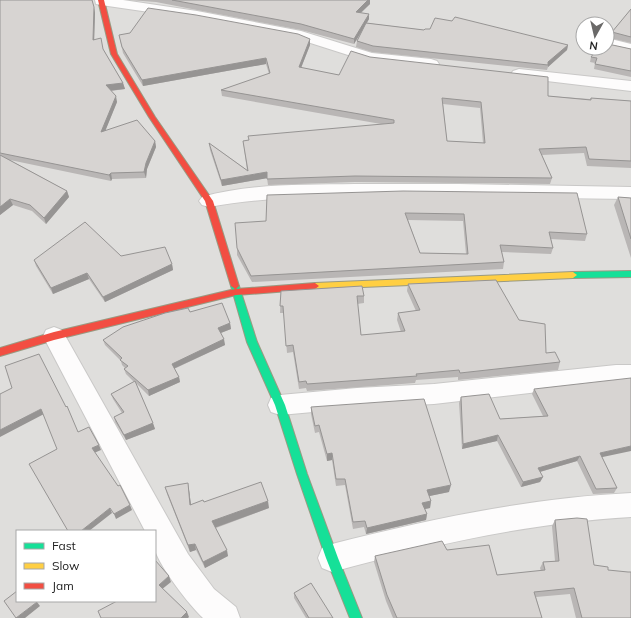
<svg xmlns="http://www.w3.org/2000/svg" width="631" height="618" viewBox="0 0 631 618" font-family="Mulish,sans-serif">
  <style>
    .residential { fill: #dfdedc; fill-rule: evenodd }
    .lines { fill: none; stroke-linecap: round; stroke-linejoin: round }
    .street-casing { stroke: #c9c8c7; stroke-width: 2 }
    .fast-casing { stroke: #999a82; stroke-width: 2 }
    .slow-casing { stroke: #999a82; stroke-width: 2 }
    .jam-casing { stroke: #999a82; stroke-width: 2 }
    .street { fill: #fdfcfc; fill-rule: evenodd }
    .fast { fill: #16e098; fill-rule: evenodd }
    .slow { fill: #ffcf43; fill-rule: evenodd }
    .jam { fill: #f24e42; fill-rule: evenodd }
    .wall { fill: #b9b6b5; fill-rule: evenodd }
    .shaded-wall { fill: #969493 }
    .building { fill: #d7d4d2; stroke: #969493; fill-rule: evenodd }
  </style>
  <rect width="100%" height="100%" fill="#f0eeeb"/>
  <path class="residential" d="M 0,0 L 631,0 L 631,618 L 0,618 ZM 583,24 L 607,24 L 607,48 L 583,48 ZM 17,531 L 155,531 L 155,601 L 17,601 Z"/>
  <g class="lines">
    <defs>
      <path id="street" d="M 95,0 L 123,0 L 197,11 L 301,31 L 372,53 L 431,59 L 437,61 L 439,64 L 437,67 L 431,69 L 370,62 L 298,39 L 197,19 L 101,5 L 96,4 Z
        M 611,39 L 631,44 L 631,54 L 607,48 L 607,40 Z
        M 519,69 L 631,81 L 631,91 L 513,77 L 511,74 L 513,71 Z
        M 355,184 L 458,184 L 631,187 L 631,199 C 544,198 457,195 370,196 C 316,197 262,197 209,207 L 202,205 L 199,201 L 202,197 C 251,183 305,185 355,184 Z
        M 54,327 L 62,330 L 188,554 L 214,589 L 236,607 L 240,618 L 203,618 C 189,605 160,567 155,550 C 154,544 155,537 155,531 L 145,531 L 43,336 L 46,330 Z
        M 616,365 L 631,365 L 631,383 L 616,383 L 434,404 L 357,408 L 280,415 L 271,412 L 268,405 L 271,398 L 280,395 L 357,388 L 434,384 Z
        M 631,493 L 631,517 C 529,523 431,545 332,572 L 322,568 L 318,558 L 322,548 L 332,544 C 431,519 529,498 631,493 Z"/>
      <path id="fast" d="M 631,271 L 631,277 L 573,278 L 569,275 L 573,272 Z
        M 235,283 L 239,286 L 257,342 L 285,405 L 307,474 L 338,558 L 362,618 L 350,618 L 326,558 L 297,474 L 275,405 L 247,342 L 231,286 Z"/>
      <path id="slow" d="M 573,272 L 577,275 L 573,278 L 315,289 L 311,286 L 315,283 Z"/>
      <path id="jam" d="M 98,0 L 104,0 L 117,54 L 155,117 L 213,201 L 239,286 L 236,289 L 315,283 L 319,286 L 315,289 L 236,295 L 54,340 L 0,356 L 0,348 L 54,332 L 235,289 L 231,286 L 205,201 L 149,117 L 111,54 Z"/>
    </defs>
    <use href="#street" class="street-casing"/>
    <use href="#fast" class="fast-casing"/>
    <use href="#slow" class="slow-casing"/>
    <use href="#jam" class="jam-casing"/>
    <use href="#street" class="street"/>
    <use href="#fast" class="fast"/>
    <use href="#slow" class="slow"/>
    <use href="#jam" class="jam"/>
  </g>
  <path class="wall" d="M 0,0 L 92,0 L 95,13 L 94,39 L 103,49 L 123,83 L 125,89 L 111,91 L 117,102 L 105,131 L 155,141 L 156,147 L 147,169 L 146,178 L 112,179 L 111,181 L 10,160 L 67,191 L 69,197 L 46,224 L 32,211 L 13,205 L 0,215 Z
    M 129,0 L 370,0 L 370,4 L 361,13 L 369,19 L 367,23 L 424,30 L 568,45 L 567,50 L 548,67 L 547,70 L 372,52 L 356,47 L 357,41 L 361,32 L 354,44 L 301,30 L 197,10 L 156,2 Z
    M 631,9 L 631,43 L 610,38 L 612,32 Z
    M 119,35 L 310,39 L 310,45 L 301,68 L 339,75 L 370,57 L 548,96 L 590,99 L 591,98 L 631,101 L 631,168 L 587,166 L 584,153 L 542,155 L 552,178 L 550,184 L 355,182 L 268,185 L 267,178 L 222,186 L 210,150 L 209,143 L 247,170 L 243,141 L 381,124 L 222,96 L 221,90 L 269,74 L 266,64 L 143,86 L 123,53 ZM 443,104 L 480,108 L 483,143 L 447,141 Z
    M 608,44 L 631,49 L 631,77 L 594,69 L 595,63 L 590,62 L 591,57 Z
    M 403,191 L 587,234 L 585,241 L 551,239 L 553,248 L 551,254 L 502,252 L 504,262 L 503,269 L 252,282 L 237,255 L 237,248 L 266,221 ZM 408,220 L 463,221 L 466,254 L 420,253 Z
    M 618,197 L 631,198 L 631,258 L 614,205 Z
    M 121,256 L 172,264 L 173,270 L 105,302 L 89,279 L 53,294 L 36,266 L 34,260 Z
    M 408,284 L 519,320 L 546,353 L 560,362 L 558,370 L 458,380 L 458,377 L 416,380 L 415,383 L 307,391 L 306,388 L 299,389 L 293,352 L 287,353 L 284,313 L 280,313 L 281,291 L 364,296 L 364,303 L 357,304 L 361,335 L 401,332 L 397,320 L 398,313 L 416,311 L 407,291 Z
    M 190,312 L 230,323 L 231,329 L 221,333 L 225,345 L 174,369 L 179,377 L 180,382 L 149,396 L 136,383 L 155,429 L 126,440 L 115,422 L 114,417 L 122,413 L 113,399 L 111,394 L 134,382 L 126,374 L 124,369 L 125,368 L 122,365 L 121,361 L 105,345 L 103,340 Z
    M 534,389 L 602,457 L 617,488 L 614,493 L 593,494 L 577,461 L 540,472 L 543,477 L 540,482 L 521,487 L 497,441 L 462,449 L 459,403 L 461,397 L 500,419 L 543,416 L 532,394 Z
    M 311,407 L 449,492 L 429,496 L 431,501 L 430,508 L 425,509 L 427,514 L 426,520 L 366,534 L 364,527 L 353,529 L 345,485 L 336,486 L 332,460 L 327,461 L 319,432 L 315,433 L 311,414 Z
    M 165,487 L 189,490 L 191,505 L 204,502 L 269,508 L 216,528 L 228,556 L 205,568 L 196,550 L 190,552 L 167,494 Z
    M 555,520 L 594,565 L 608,570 L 631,618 L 576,618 L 570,594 L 536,597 L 542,618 L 393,618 L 386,601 L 374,562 L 375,556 L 447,550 L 497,575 L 541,571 L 540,568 L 543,562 L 555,561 L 552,526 Z
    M 294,593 L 333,618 L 306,618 L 294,598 Z"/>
  <path class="shaded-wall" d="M 368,0 L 370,0 L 370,4 L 356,17 L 356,12 Z
    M 94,7 L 95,13 L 94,45 L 93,40 Z
    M 369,14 L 369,19 L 354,44 L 354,39 Z
    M 310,39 L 310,45 L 299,73 L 299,67 Z
    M 568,45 L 567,50 L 548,67 L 548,62 Z
    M 266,58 L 266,64 L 143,86 L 142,80 Z
    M 123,83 L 125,89 L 107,91 L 106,85 Z
    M 116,96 L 117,102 L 102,139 L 101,132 Z
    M 155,141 L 156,147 L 147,169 L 146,178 L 144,172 L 146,163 Z
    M 267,172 L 268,178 L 222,186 L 221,180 Z
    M 111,173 L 112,179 L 111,181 L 109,175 Z
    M 67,191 L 69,197 L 46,224 L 44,218 Z
    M 10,199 L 13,205 L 0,215 L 0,207 Z
    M 172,264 L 173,270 L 105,302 L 103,297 Z
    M 87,273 L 89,279 L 53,294 L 51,288 Z
    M 230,323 L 231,329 L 218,334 L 218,328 Z
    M 224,339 L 225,345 L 173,369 L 172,364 Z
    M 179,377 L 180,382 L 149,396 L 148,390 Z
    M 41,409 L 44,414 L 0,437 L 0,430 Z
    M 153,423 L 155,429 L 126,440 L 124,435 Z
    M 498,435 L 497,441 L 462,449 L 463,444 Z
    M 99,445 L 101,450 L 94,453 L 92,448 Z
    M 631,446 L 631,451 L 598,458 L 600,453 Z
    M 332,453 L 332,460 L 327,461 L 327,454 Z
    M 580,456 L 577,461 L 536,473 L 538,468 Z
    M 543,477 L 540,482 L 521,487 L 523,482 Z
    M 188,483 L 189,490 L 192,512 L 190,505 Z
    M 451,485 L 449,492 L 425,497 L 427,490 Z
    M 268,501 L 269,508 L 214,528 L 212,521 Z
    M 431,501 L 430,508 L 420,510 L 422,503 Z
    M 130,505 L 132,510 L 116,519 L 114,514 Z
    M 110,508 L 112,513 L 89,531 L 81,531 Z
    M 427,514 L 426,520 L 366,534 L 367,528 Z
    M 195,544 L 196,550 L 190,552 L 188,545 Z
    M 227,550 L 228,556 L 205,568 L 203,562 Z
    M 169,576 L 171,582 L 161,590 L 159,585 Z
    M 37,602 L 40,606 L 25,618 L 16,618 Z
    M 187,612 L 189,617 L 188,618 L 181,618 Z"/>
  <path class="building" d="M 0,0 L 92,0 L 94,7 L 93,40 L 101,38 L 103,49 L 123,83 L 106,85 L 116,96 L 101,132 L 137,120 L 155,141 L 146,163 L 144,172 L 111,173 L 109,175 L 0,153 Z
    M 172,0 L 368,0 L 356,12 L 369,14 L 354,39 L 301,24 Z
    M 148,8 L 196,15 L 298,34 L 310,39 L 299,67 L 339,75 L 351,51 L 370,57 L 548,77 L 548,96 L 591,100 L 591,98 L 631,101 L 631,161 L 589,159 L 586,147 L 539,149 L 552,178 L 355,176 L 267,179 L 267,172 L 221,180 L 209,143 L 248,171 L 243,141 L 249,140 L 248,136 L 394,123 L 394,120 L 221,90 L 270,73 L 266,58 L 142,80 L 122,47 L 119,35 L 130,33 ZM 442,98 L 481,102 L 485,143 L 447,141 Z
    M 631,9 L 631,37 L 612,32 Z
    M 455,17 L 568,45 L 548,62 L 548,65 L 373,46 L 357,41 L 366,23 L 424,30 L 425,29 L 430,29 L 435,18 L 452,21 Z
    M 607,38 L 608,44 L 631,49 L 631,71 L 595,64 L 597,58 L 591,57 L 598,48 L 607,48 Z
    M 0,155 L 67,191 L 44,218 L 30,205 L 10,199 L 0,207 Z
    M 403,191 L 577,193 L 587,234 L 549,232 L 553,248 L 500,245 L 504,262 L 251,276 L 237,248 L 235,223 L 266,221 L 267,195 ZM 405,213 L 464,214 L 468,254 L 420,253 Z
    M 618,197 L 631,198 L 631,239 Z
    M 85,222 L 121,256 L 165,247 L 172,264 L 103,297 L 87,273 L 51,288 L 34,260 Z
    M 496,280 L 519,320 L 545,324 L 546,353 L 555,352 L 560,362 L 460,373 L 459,370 L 416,374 L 417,376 L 307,384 L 306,381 L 299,382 L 293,345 L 286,346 L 283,306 L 280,306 L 281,291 L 362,286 L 364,296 L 357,296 L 361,335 L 405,331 L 398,313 L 420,310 L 408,284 Z
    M 222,303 L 230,323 L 218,328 L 224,339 L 172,364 L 179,377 L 148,390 L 124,369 L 128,366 L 120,360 L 122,358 L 103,340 L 123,327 L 165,313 L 188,308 L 190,312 Z
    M 39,354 L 66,407 L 67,406 L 78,432 L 89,427 L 99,445 L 92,448 L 118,486 L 120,485 L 130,505 L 114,514 L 110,508 L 81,531 L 68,531 L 29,464 L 57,449 L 41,409 L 0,430 L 0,394 L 12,388 L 5,366 Z
    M 631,378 L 631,446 L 600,453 L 617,488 L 596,489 L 580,456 L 538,468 L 543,477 L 523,482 L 498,435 L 463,444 L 461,397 L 489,394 L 500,419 L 548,416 L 534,389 Z
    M 135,381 L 153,423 L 124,435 L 114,417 L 124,412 L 111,394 Z
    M 424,399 L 451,485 L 427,490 L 431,501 L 422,503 L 427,514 L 367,528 L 365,521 L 353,522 L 345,479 L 336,479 L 332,453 L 327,454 L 319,425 L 315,426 L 311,407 Z
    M 261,482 L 268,501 L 212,521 L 227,550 L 203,562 L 195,544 L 188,545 L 165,487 L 188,483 L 190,505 L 203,500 L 204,502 Z
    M 577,518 L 587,519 L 594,565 L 608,567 L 608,570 L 628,572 L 631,572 L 631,618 L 582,618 L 574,588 L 534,592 L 542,618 L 397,618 L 387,595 L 375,556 L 442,541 L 447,550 L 489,545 L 497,575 L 545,570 L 543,562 L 559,561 L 555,520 Z
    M 155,560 L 169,576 L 159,585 L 187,612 L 181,618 L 101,618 L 98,611 L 117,601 L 155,601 Z
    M 311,583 L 333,618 L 309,618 L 294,593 Z
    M 17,591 L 17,601 L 37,601 L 37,602 L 16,618 L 4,601 Z"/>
  <rect x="16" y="530" width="140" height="72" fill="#ffffff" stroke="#a7a7a7"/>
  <rect x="24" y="543" width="20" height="6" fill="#16e098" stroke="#a7a7a7"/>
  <text x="52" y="550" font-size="12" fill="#222222">Fast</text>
  <rect x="24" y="563" width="20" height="6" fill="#ffcf43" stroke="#a7a7a7"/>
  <text x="52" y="570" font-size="12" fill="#222222">Slow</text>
  <rect x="24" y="583" width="20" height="6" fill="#f24e42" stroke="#a7a7a7"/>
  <text x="52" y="590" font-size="12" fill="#222222">Jam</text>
  <g transform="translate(595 36) rotate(188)"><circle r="19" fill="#ffffff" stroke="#a7a7a7"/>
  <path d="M0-3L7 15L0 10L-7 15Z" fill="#6a6968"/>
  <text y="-6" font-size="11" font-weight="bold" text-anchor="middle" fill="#222222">N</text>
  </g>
</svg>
